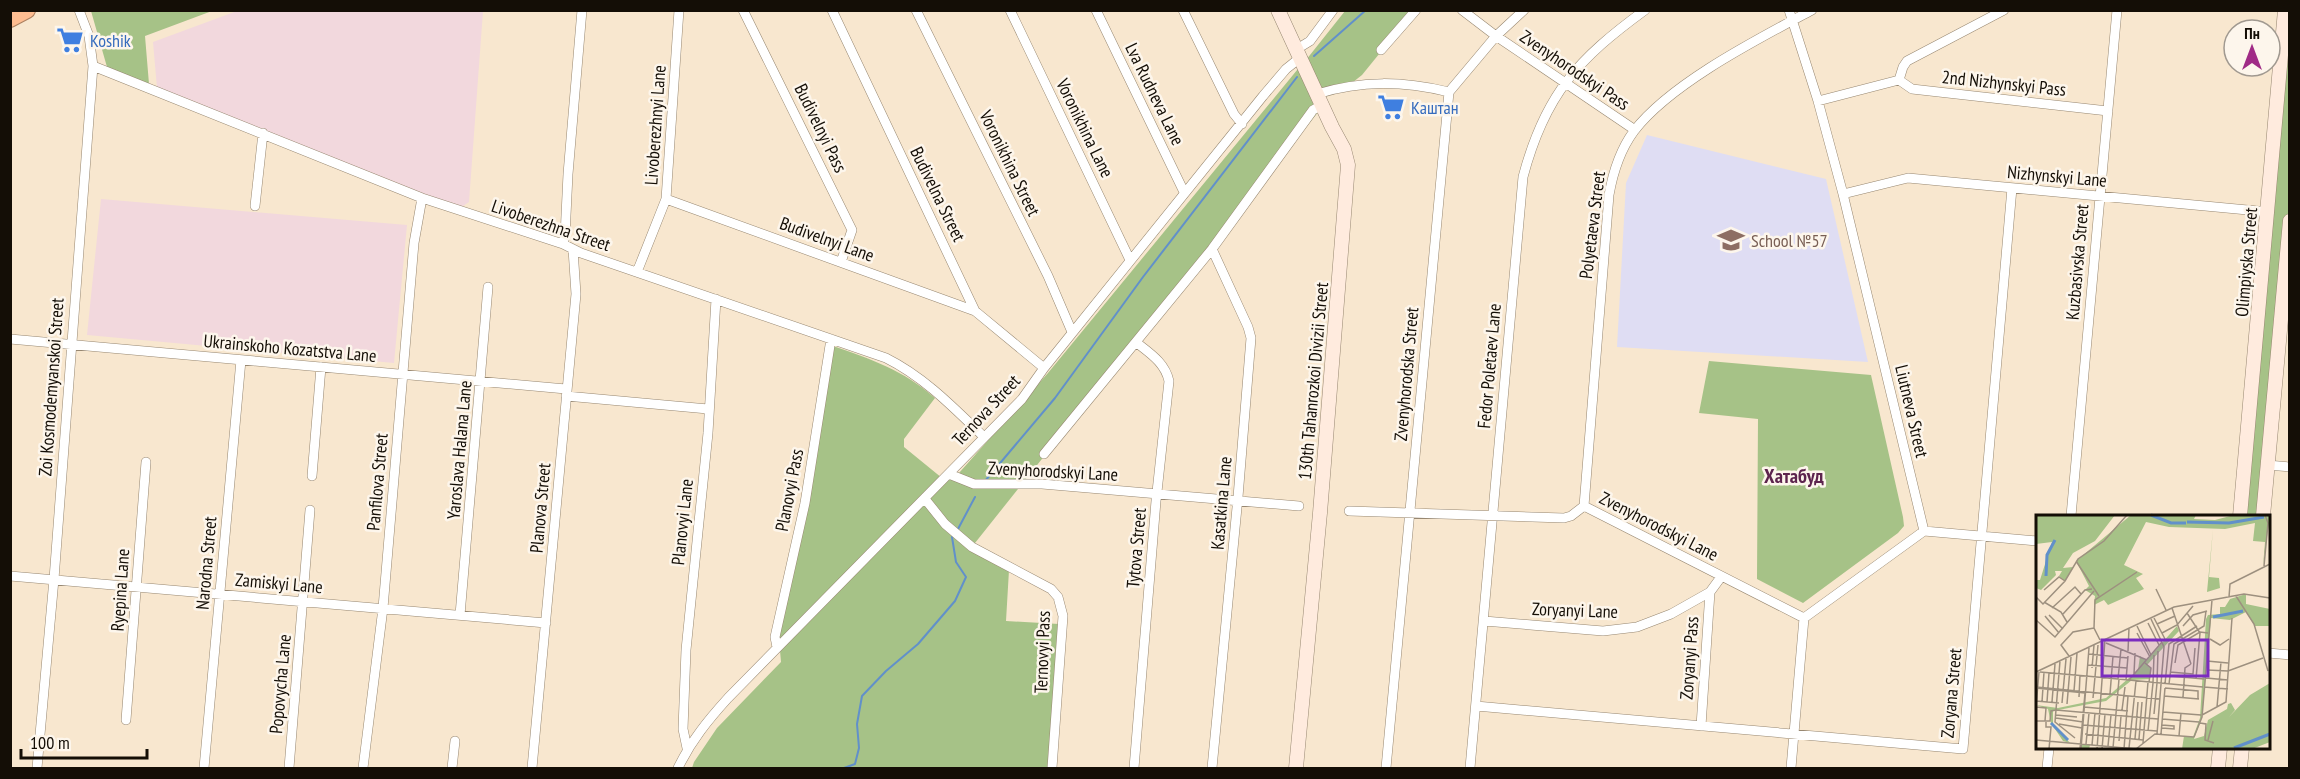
<svg xmlns="http://www.w3.org/2000/svg" width="2300" height="779" viewBox="0 0 2300 779" font-family="'PT Sans Narrow',sans-serif">
  <style>
    .industrial { fill: #f2d8dd }
    .education { fill: #dfddf3 }
    .green { fill: #a6c287 }
    .lines { fill: none; stroke-linecap: round; stroke-linejoin: round }
    .stream { stroke: #6190ca; stroke-width: 2 }
    .street-casing { stroke: #978771; stroke-width: 10 }
    .secondary-casing { stroke: #978771; stroke-width: 15 }
    .highway-casing { stroke: #ac8060; stroke-width: 18 }
    .street { stroke: #fff; stroke-width: 9 }
    .secondary { stroke: #ffebde; stroke-width: 14 }
    .highway { stroke: #febd91; stroke-width: 16 }
    .labels { text-anchor: middle; dominant-baseline: central; stroke-width: 5; stroke-linejoin: round; paint-order: stroke }
    .shop-label { font-size: 18px; fill: #366cbe; stroke: #fdf6ec; text-anchor: start }
    .street-label { font-size: 18px; fill: #140e06; stroke: #fdf6ec }
    .education-label { font-size: 18px; fill: #785e54; stroke: #fdf6ec; text-anchor: start }
    .neighbourhood-label { font-size: 20px; font-weight: bold; fill: #5d244e; stroke: #fdf6ec }
    .inset-river { fill: none; stroke: #6190ca; stroke-width: 3 }
    .inset-road { fill: none; stroke: #9d907f; stroke-width: 1.5 }
    .view { fill: #7b2cbf; fill-opacity: 0.15; stroke: #7b2cbf; stroke-width: 3 }
    .inset-edge { fill: none; stroke: #140e06; stroke-width: 3 }
  </style>
  <rect width="100%" height="100%" fill="#f8e7cf"/>
  <path class="industrial" d="M 237,11 L 483,11 L 469,202 L 460,208 L 157,88 L 153,42 Z
    M 101,199 L 407,225 L 394,363 L 87,335 Z"/>
  <path class="education" d="M 1647,135 L 1826,179 L 1868,362 L 1617,347 L 1626,183 Z"/>
  <path class="green" d="M 91,11 L 212,11 L 145,36 L 149,84 L 107,67 Z
    M 1345,11 L 1414,11 L 1362,75 L 1348,86 L 1322,93 L 1306,60 Z
    M 2289,11 L 2289,216 L 2264,516 L 2240,516 Z
    M 1302,64 L 1323,106 L 975,543 L 977,553 L 1009,570 L 1006,621 L 1059,624 L 1048,768 L 692,768 L 694,762 L 717,728 L 781,662 L 779,639 L 833,346 C 873,360 903,370 935,398 L 904,439 L 904,447 L 942,478 L 959,473 L 1048,373 Z
    M 1709,361 L 1871,375 L 1903,517 L 1904,526 L 1898,533 L 1803,603 L 1757,579 L 1758,419 L 1699,413 Z"/>
  <g class="lines">
    <path class="stream" d="M 1314,56 L 1366,10
      M 985,481 L 1055,398 L 1143,277 L 1297,77
      M 958,529 L 975,497
      M 844,768 L 855,764 L 859,748 L 857,724 L 862,696 L 886,671 L 918,644 L 955,601 L 966,577 L 956,562 L 952,537"/>
    <defs>
      <path id="street" d="M 743,10 L 852,230 L 841,262
        M 832,10 L 975,311 L 1044,368
        M 916,10 L 1048,276 L 1072,332
        M 1010,10 L 1130,260
        M 1096,10 L 1184,192
        M 1183,10 L 1234,114 L 1242,124
        M 1462,10 L 1496,36 L 1635,130
        M 1789,10 L 1818,101 L 1843,194 L 1924,531
        M 1297,49 L 1310,41 L 1333,10
        M 1381,50 L 1416,10
        M 93,66 L 422,198 L 563,244 L 581,253 L 886,358 C 924,377 953,407 983,436
        M 1899,80 L 1912,89 L 2108,111
        M 1899,80 L 1903,67 L 1907,61 L 2004,10
        M 1317,94 C 1362,80 1403,81 1449,92
        M 1818,101 L 1899,80
        M 1843,194 L 1908,178 L 2269,212
        M 666,199 L 975,311
        M 255,206 L 263,133
        M 563,244 L 565,236 L 568,174 L 582,10
        M 1212,249 L 1248,327 L 1251,338 L 1238,497 L 1212,768
        M 637,272 L 666,199 L 679,10
        M 10,339 L 566,389
        M 566,396 L 708,409
        M 1044,454 L 1212,249 L 1313,110 L 1322,105
        M 2267,465 L 2290,467
        M 949,474 L 974,484 L 1042,484 L 1299,506
        M 312,476 L 321,367
        M 925,499 L 945,524 L 972,547 L 1051,589 L 1058,597 L 1063,616 L 1052,768
        M 1584,506 L 1609,195 C 1613,172 1620,150 1634,131 C 1671,83 1758,39 1812,10
        M 1584,506 L 1804,618
        M 1349,511 L 1564,518 L 1571,516 L 1584,506
        M 2071,516 L 2117,10
        M 1924,531 L 2038,541
        M 10,576 L 546,623
        M 460,615 L 488,287
        M 1484,621 L 1603,631 L 1637,627 L 1671,614 L 1710,592 L 1721,577
        M 777,647 L 775,637 L 805,503 L 831,339
        M 2268,653 L 2290,655
        M 1476,706 L 1963,749 L 2012,188
        M 126,720 L 146,462
        M 1701,726 L 1710,592
        M 687,748 L 683,729 L 686,650 L 708,433 L 716,299
        M 37,768 L 54,579 L 93,66 L 89,36 L 79,10
        M 204,768 L 241,360
        M 289,768 L 310,510
        M 363,768 L 383,608 L 414,243 L 422,198
        M 452,768 L 455,741
        M 532,768 L 576,294 L 573,249
        M 678,768 C 691,741 708,720 728,698 L 1022,399 L 1044,368 L 1263,96 L 1286,69 L 1301,57
        M 1134,768 L 1156,501 L 1169,381 C 1165,363 1151,354 1137,343
        M 1386,768 L 1449,92 L 1496,36 L 1524,10
        M 1470,768 L 1523,177 C 1545,94 1578,59 1645,10
        M 1791,768 L 1804,618 L 1924,531
        M 2047,768 L 2049,748"/>
      <path id="secondary" d="M 1278,10 L 1332,127 L 1344,149 L 1348,165 L 1320,513 L 1296,768
        M 2240,516 L 2285,10
        M 2263,516 L 2290,221
        M 2218,768 L 2220,748
        M 2240,768 L 2242,748"/>
      <path id="highway" d="M 10,19 L 27,10"/>
    </defs>
    <use href="#street" class="street-casing"/>
    <use href="#secondary" class="secondary-casing"/>
    <use href="#highway" class="highway-casing"/>
    <use href="#street" class="street"/>
    <use href="#secondary" class="secondary"/>
    <use href="#highway" class="highway"/>
  </g>
  <defs>
    <symbol id="supermarket-bare" viewBox="-9 -9 18 18"><path d="M-6-5.5h2.5l.6 2H6L4.5 2H-2.5L-4.4-4H-6ZM-1.5 3.2a1.3 1.3 0 1 0 .1 0ZM3 3.2a1.3 1.3 0 1 0 .1 0Z" fill="#3f7fe0" stroke="#fdf6ec" stroke-width="2.5" paint-order="stroke"/></symbol>
    <symbol id="school-bare" viewBox="-9 -9 18 18"><path d="M0-5L7-2L0 1L-7-2ZM-4 1L0 2.5L4 1V4Q0 6-4 4Z" fill="#8d6e63" stroke="#fdf6ec" stroke-width="2.5" paint-order="stroke"/></symbol>
  </defs>
  <g fill-rule="evenodd">
    <use href="#supermarket-bare" x="51" y="21" width="38" height="38"/>
    <use href="#supermarket-bare" x="1372" y="88" width="38" height="38"/>
    <use href="#school-bare" x="1712" y="221" width="38" height="38"/>
  </g>
  <g class="labels">
    <g class="shop-label">
      <text x="90" y="40">Koshik</text>
      <text x="1411" y="107">Каштан</text>
    </g>
    <g class="street-label">
      <text transform="translate(1575 70) rotate(34)">Zvenyhorodskyi Pass</text>
      <text transform="translate(2004 83) rotate(6)">2nd Nizhynskyi Pass</text>
      <text transform="translate(1155 94) rotate(64)">Lva Rudneva Lane</text>
      <text transform="translate(655 125) rotate(-86)">Livoberezhnyi Lane</text>
      <text transform="translate(821 128) rotate(64)">Budivelnyi Pass</text>
      <text transform="translate(1085 128) rotate(64)">Voronikhina Lane</text>
      <text transform="translate(1010 163) rotate(64)">Voronikhina Street</text>
      <text transform="translate(2057 176) rotate(5)">Nizhynskyi Lane</text>
      <text transform="translate(938 194) rotate(64)">Budivelna Street</text>
      <text transform="translate(551 225) rotate(19)">Livoberezhna Street</text>
      <text transform="translate(1592 225) rotate(-83)">Polyetaeva Street</text>
      <text transform="translate(827 239) rotate(20)">Budivelnyi Lane</text>
      <text transform="translate(2077 262) rotate(-85)">Kuzbasivska Street</text>
      <text transform="translate(2246 262) rotate(-85)">Olimpiyska Street</text>
      <text transform="translate(290 348) rotate(5)">Ukrainskoho Kozatstva Lane</text>
      <text transform="translate(1489 366) rotate(-85)">Fedor Poletaev Lane</text>
      <text transform="translate(1406 374) rotate(-85)">Zvenyhorodska Street</text>
      <text transform="translate(1313 381) rotate(-85)">130th Tahanrozkoi Divizii Street</text>
      <text transform="translate(51 387) rotate(-86)">Zoi Kosmodemyanskoi Street</text>
      <text transform="translate(986 410) rotate(-47)">Ternova Street</text>
      <text transform="translate(1912 411) rotate(77)">Liutneva Street</text>
      <text transform="translate(459 450) rotate(-85)">Yaroslava Halana Lane</text>
      <text transform="translate(1053 471) rotate(3)">Zvenyhorodskyi Lane</text>
      <text transform="translate(377 482) rotate(-85)">Panfilova Street</text>
      <text transform="translate(789 490) rotate(-79)">Planovyi Pass</text>
      <text transform="translate(1221 503) rotate(-85)">Kasatkina Lane</text>
      <text transform="translate(540 508) rotate(-85)">Planova Street</text>
      <text transform="translate(682 522) rotate(-84)">Planovyi Lane</text>
      <text transform="translate(1659 526) rotate(27)">Zvenyhorodskyi Lane</text>
      <text transform="translate(1136 548) rotate(-85)">Tytova Street</text>
      <text transform="translate(206 563) rotate(-85)">Narodna Street</text>
      <text transform="translate(279 583) rotate(5)">Zamiskyi Lane</text>
      <text transform="translate(120 590) rotate(-86)">Ryepina Lane</text>
      <text transform="translate(1575 610) rotate(2)">Zoryanyi Lane</text>
      <text transform="translate(1042 652) rotate(-88)">Ternovyi Pass</text>
      <text transform="translate(1689 658) rotate(-86)">Zoryanyi Pass</text>
      <text transform="translate(280 684) rotate(-85)">Popovycha Lane</text>
      <text transform="translate(1951 693) rotate(-85)">Zoryana Street</text>
    </g>
    <g class="education-label">
      <text x="1751" y="240">School №57</text>
    </g>
    <g class="neighbourhood-label">
      <text x="1794" y="476">Хатабуд</text>
    </g>
  </g>
  <g transform="translate(2036 515)">
    <rect width="234" height="234" fill="#f8e7cf"/>
    <path d="M 0,0 L 79,0 L 59,26 L 37,38 L 27,53 L 37,52 L 29,66 L 23,61 L 26,56 L 19,56 L 20,60 L 5,75 L 0,73 L 0,65 L 4,65 L 16,27 L 0,29 ZM 95,0 L 160,0 L 158,4 L 179,5 L 198,0 L 234,0 L 227,51 L 229,27 L 217,26 L 219,8 L 189,14 L 133,12 L 110,7 L 88,50 L 107,59 L 100,63 L 108,74 L 72,90 L 68,85 L 58,90 L 59,81 L 49,75 L 53,71 L 40,46 ZM 177,14 L 173,62 L 183,63 L 184,73 L 171,77 ZM 210,79 L 210,89 L 234,94 L 234,111 L 219,111 L 210,97 L 194,105 L 175,103 L 166,202 L 158,224 L 168,221 L 172,205 L 191,194 L 192,189 L 195,188 L 199,195 L 193,202 L 214,180 L 234,168 L 234,227 L 216,234 L 146,234 L 148,221 L 157,222 L 164,203 L 170,104 L 172,100 L 184,99 L 184,92 L 189,92 L 194,84 ZM 141,111 L 143,116 L 111,150 L 115,153 L 114,164 L 96,165 L 70,186 L 48,190 L 45,229 L 54,230 L 53,234 L 44,234 L 48,190 L 17,196 L 17,209 L 34,228 L 27,226 L 15,208 L 12,194 L 0,190 L 22,193 L 70,183 L 102,155 L 104,141 L 110,146 Z" fill="#a6c287"/>
    <path class="inset-river" d="M 115,0 L 135,8 L 150,8M 151,7 L 193,8 L 228,2M 10,61 L 11,40 L 19,25M 177,102 L 207,96M 15,208 L 32,225M 198,233 L 234,219"/>
    <path class="inset-road" d="M 40,46 L 63,81M 228,51 L 232,8 L 229,0M 120,74 L 130,95M 8,75 L 23,62 L 29,66M 200,81 L 218,109 L 232,156M 0,82 L 7,89 L 29,66 L 42,44 L 68,26 L 91,0M 193,82 L 194,69 L 234,49M 8,87 L 25,97 L 31,107M 16,93 L 39,72 L 45,79M 136,93 L 155,149M 151,98 L 164,118 L 160,164M 27,99 L 49,75 L 56,74M 13,100 L 27,114M 9,101 L 23,118M 118,103 L 129,124M 115,104 L 128,132 L 121,219M 0,105 L 19,122 L 58,76M 112,108 L 123,130M 121,109 L 139,101M 101,111 L 115,140M 147,111 L 157,100 L 171,96M 101,118 L 114,142M 126,118 L 141,110 L 157,91M 174,124 L 184,130 L 193,124M 64,125 L 58,113 L 59,85 L 101,57M 70,128 L 111,145M 92,136 L 93,113M 53,139 L 92,143M 33,141 L 25,130 L 37,117 L 58,113M 24,146 L 19,207 L 39,223M 171,146 L 192,148M 109,148 L 115,153 L 113,167M 139,148 L 142,130 L 164,117 L 172,118M 52,150 L 91,153M 56,153 L 58,130M 171,155 L 192,156 L 227,143M 0,157 L 138,92 L 208,79 L 234,83M 4,157 L 50,161M 134,157 L 157,159 L 159,133M 98,159 L 99,138M 50,161 L 167,172M 134,161 L 168,164M 170,163 L 192,165M 82,164 L 85,134M 90,165 L 92,141M 93,165 L 126,127M 117,168 L 118,140M 121,168 L 122,136M 129,169 L 133,129 L 161,111M 133,169 L 138,129 L 168,111 L 170,96M 0,172 L 124,184M 168,172 L 192,174M 0,173 L 49,178 L 44,234M 129,173 L 162,176 L 162,184M 38,176 L 41,138M 74,179 L 77,141M 128,181 L 163,184M 43,182 L 44,160M 147,182 L 149,153 L 155,149M 57,183 L 62,130M 0,186 L 23,188M 6,187 L 8,157M 11,187 L 13,158M 16,187 L 19,149M 26,188 L 30,144M 31,189 L 35,142M 0,192 L 3,157M 0,192 L 10,193 L 9,206M 48,192 L 92,196M 181,192 L 185,147M 86,195 L 89,172M 127,197 L 165,200M 118,199 L 121,168M 20,200 L 41,202M 166,200 L 190,187 L 196,103M 20,203 L 47,207M 126,204 L 163,207M 0,206 L 14,206 L 15,196 L 20,195 L 122,204M 10,207 L 10,212 L 15,212 L 13,234M 164,208 L 170,209 L 169,225 L 178,228M 23,209 L 46,213M 47,210 L 121,216M 126,213 L 138,214 L 138,211 L 126,210M 112,216 L 117,168M 49,219 L 107,225M 125,219 L 129,173M 143,221 L 145,198M 158,222 L 166,202 L 176,85M 99,224 L 102,187M 103,224 L 106,187M 0,225 L 100,234M 172,225 L 177,206M 83,226 L 85,201M 107,228 L 112,167M 50,229 L 53,198M 56,230 L 59,198M 72,231 L 75,200M 77,233 L 83,164M 93,233 L 100,166M 45,234 L 53,133M 61,234 L 69,124M 66,234 L 69,199M 88,234 L 92,181M 100,234 L 119,219 L 158,222"/>
    <path class="view" d="M 66,125 L 172,125 L 172,161 L 66,161 Z"/>
    <rect width="234" height="234" class="inset-edge"/>
  </g>
  <rect width="2300" height="779" fill="none" stroke="#140e06" stroke-width="24"/>
  <g transform="translate(2252 48)"><circle r="28" fill="#fdf6ec" stroke="#a09990" stroke-width="1.5"/>
  <path d="M0-4.5L10 22L0 15L-10 22Z" fill="#a02b86"/>
  <text y="-9" font-size="16" font-weight="bold" text-anchor="middle" fill="#140e06">Пн</text>
  </g>
  <path d="M21 749v9h126v-9" fill="none" stroke="#140e06" stroke-width="3"/>
  <text x="30" y="749" font-size="18" fill="#140e06" stroke="#fdf6ec" stroke-width="4.5" paint-order="stroke">100 m</text>
</svg>
